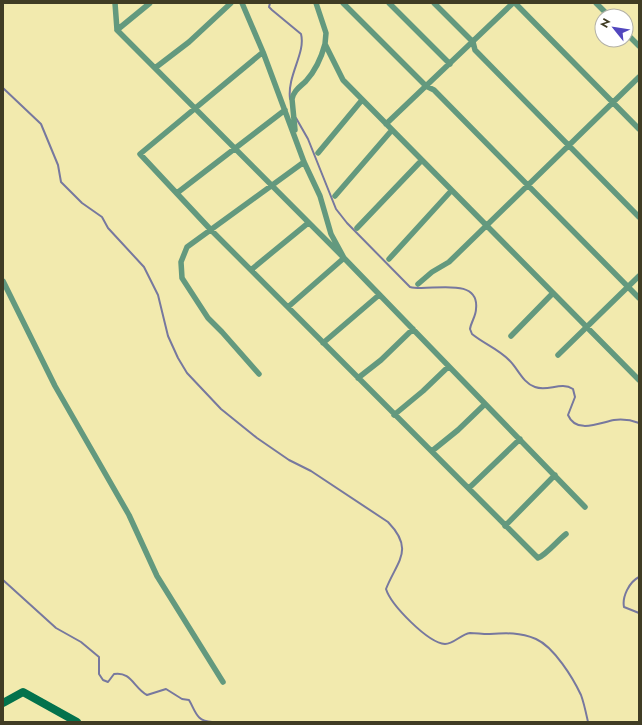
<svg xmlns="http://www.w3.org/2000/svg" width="642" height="725" viewBox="0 0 642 725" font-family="Jost,sans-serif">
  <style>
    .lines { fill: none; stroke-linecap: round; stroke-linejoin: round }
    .stream { stroke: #77789e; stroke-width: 2 }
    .street { stroke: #63997e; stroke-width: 5.5 }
    .secondary { stroke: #03724c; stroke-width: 8 }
  </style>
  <rect width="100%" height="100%" fill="#f2eaae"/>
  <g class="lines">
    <path class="stream" d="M 270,3 L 269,7 L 272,10 L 301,34 C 306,53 287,75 290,99
      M 3,88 L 41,124 L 58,165 L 61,182 L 82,203 L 102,217 L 108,228 L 144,267 L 158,295 L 168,336 L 178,358 L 187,373 L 221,409 L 257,438 L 289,460 L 311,471 L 388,522 C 415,550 397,561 386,589 C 391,605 428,643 445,644 C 454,644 461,634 470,633 C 476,633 482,634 488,634 C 506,633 519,632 536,639 C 554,647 573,678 581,695 C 584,703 586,713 588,722
      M 296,118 L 308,139 L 336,209 L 347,223 L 410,287 C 428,292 480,275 476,309 C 476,316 471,322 470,329 L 472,334 C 484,344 499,349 510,361 C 518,369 523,383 535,387 C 548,392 561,381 573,389 L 575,397 L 568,415 C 576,434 599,423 614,420 C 622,419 631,420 639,423
      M 639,577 C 629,582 622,597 624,607 L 639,613
      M 3,580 L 56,628 L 81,642 L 99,657 L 99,674 L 103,680 L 108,682 L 114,674 C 131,671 134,688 147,695 L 166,689 L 182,699 L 189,700 C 196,712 196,721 212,722
      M 639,657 L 639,662"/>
    <path class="street" d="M 115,3 L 117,30 L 344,258 L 585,507
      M 242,3 L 263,52 L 140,154 L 211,230 L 535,555 L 538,558 C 546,555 558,540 566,534
      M 316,3 L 326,33 L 325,44 L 343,80 L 639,380
      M 343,3 L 426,86 L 434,90 L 639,298
      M 389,3 L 450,64
      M 434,3 L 473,42 L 475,50 L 639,217
      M 515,3 L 639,129
      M 596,3 L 609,16
      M 117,30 L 150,3
      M 626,33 L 639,46
      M 263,52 L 304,162 L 320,196 L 331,234 L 344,258 L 288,307
      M 155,68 L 189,42 L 231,3
      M 386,124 L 513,3
      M 295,130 L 292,99 C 294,90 300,87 306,81 C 316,70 321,59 325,44
      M 318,153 L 362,100
      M 177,193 L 285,110
      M 335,196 L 392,130
      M 357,228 L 421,161
      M 389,259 L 451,191
      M 252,269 L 308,223
      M 3,281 L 55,386 L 129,515 L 157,576 L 223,682
      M 418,284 L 432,272 L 449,262 L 639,77
      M 511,336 L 553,293
      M 323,343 L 379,295
      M 558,355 L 639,276
      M 259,374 L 222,332 L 208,318 L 182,278 L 181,262 L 187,247 L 304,162
      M 358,378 L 381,360 L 413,329
      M 394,415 L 423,391 L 448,367
      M 432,451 L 458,430 L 485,404
      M 469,488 L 520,439
      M 505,526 L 555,475"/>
    <path class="secondary" d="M 3,703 L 23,692 L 77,722"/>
  </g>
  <rect width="642" height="725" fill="none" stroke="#403c24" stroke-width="8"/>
  <g transform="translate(614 28) rotate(300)"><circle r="19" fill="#ffffff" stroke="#b3b1a7"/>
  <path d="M0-3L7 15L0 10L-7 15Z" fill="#5247be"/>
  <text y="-6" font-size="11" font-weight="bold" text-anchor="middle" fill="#403c24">N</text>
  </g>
</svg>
